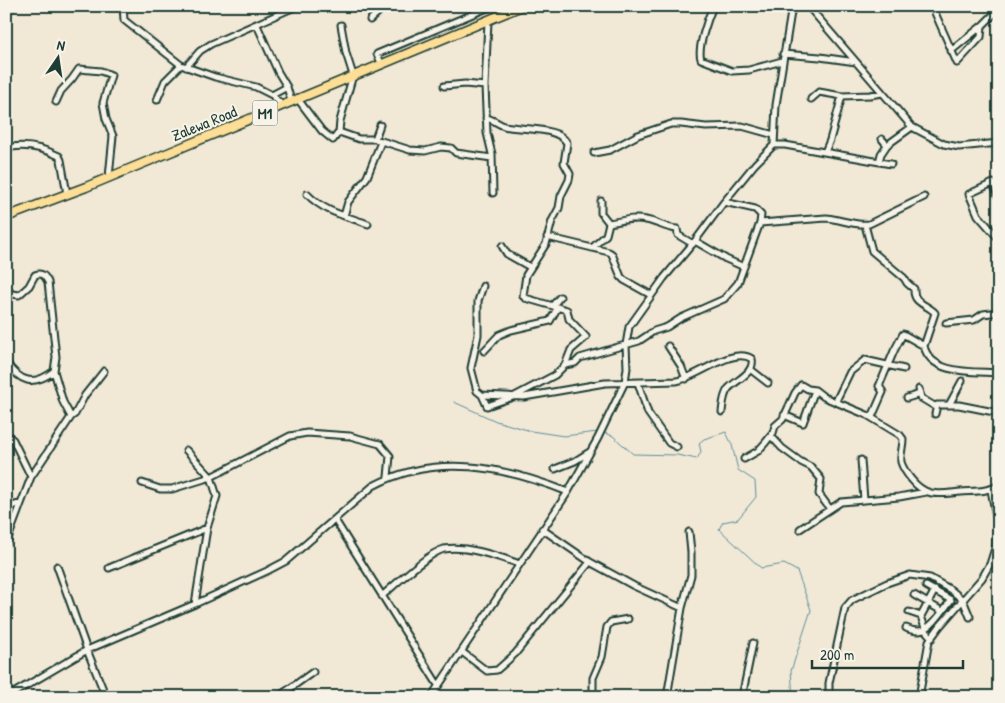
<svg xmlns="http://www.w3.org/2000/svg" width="1005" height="703" viewBox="0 0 1005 703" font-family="'Patrick Hand',sans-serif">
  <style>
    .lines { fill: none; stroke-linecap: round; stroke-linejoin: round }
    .stream { stroke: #5a8f9c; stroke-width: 1 }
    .minor-casing { stroke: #1f3d34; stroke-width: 9 }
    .trunk-casing { stroke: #1f3d34; stroke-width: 11 }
    .minor { stroke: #f7f3e8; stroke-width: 5 }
    .trunk { stroke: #fcde96; stroke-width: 8 }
    .labels { text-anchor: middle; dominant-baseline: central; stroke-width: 4; stroke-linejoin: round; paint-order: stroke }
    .shield { fill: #f7f3e8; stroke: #60746a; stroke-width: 1 }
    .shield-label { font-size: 15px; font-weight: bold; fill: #1f3d34 }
    .street-label { font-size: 16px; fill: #1f3d34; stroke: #f7f3e8 }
  </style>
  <rect width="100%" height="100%" fill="#f2e8d6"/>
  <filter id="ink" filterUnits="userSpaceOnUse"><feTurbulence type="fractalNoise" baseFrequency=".02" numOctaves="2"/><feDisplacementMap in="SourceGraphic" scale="10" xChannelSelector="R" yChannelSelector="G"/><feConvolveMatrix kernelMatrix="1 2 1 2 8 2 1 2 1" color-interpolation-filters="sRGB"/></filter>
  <g filter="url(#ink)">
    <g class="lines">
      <path class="stream" d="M 454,402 L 496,421 L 531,431 L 564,436 L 598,432
        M 602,432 L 613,436 L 633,454 L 677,455 L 697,459 L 701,452 L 699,443 L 704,439 L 726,432 L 732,445 L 738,470 L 755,481 L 756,497 L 738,519 L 723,522 L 719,529 L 761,568 L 784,564 L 797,571 L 811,610 L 791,671 L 793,697"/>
      <defs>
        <path id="minor" d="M 123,6 L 124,20 L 181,65 L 215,77 L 256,87 L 272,95 L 282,105
          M 713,6 C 708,18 697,48 701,59 L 732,71 L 749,70 L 782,61
          M 808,6 L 912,127 L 944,144 L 959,147 L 999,143
          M 932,6 L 957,63 L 981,37 L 982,26
          M 814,13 L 821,6
          M 6,17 L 11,6
          M 370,20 L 385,6
          M 488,21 L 485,86 L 487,133 L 492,154 L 493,193
          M 257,25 L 278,72 L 287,87 L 291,101
          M 951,51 L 983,25 L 999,9
          M 783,54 L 820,57 L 856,62
          M 382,65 L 377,54 L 492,6
          M 186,67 L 200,51 L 211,44 L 297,6
          M 444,86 L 465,84 L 485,86
          M 272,95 L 287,87
          M 297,98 L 322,131 L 333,140 L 339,132 L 340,121 L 353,75 L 346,53 L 341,25
          M 811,99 L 819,92 L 842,96
          M 157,100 L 165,81 L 181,65
          M 56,102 L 61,91 L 72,79 L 79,69 L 101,71 L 111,75 L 103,103 L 106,119 L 113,136 L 109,177
          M 339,132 L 359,139 L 375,139 L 380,125
          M 375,139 L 410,150 L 425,151 L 441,147 L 451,148 L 456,153 L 492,158
          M 774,145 L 785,145 L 891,164
          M 887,145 L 912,127
          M 6,148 C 24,144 43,148 59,156 L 61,160 L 67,194
          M 825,152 L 830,140 L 842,96 L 870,95 L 882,93
          M 594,153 L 610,150 L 638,135 L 671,124 L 681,124 L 706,127 L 742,126 L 774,135
          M 879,162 L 881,154 L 887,145 L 882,139
          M 307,194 C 324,212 346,216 368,224
          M 999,198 L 993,183 L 969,194 L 978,215 L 999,239
          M 601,201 L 601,213 L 609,223
          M 344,216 L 348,202 L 367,177 L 381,142
          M 760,223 L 826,218 C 840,219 855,226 869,224 L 924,197
          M 865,225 L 872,251 L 904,278 L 907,283 L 914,289 C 913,304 927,304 935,313 L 924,346 C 931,376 976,371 999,373
          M 547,237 L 609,252 L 612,254 L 621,277 L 624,280 L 651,295
          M 695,241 L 726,259 L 744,267
          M 502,246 L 507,254 L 530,267
          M 592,248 L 606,235 L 609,223 C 622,221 633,217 646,220 C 657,222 666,228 677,229 L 678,235 L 693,244
          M 483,286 L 478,301 L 478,335 L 471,368 L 477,391 L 482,395 L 524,397 L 605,383 L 676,381 C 698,377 733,346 752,359 C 755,373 736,380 728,389 C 723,396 723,405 722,412
          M 6,288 L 12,294 L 19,295 L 29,286 L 35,275 C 42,272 45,276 48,282 L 56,357 L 54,371 L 63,402 L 71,417
          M 553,305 L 560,297
          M 946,323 L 974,320 L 983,314 L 999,312
          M 668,346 L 681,366 L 686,379
          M 484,351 L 499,335 L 511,330 L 550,321 L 558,307
          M 6,362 C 20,382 33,387 54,371
          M 565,365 L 575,363 L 580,358 L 639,341 L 654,331 L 667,327 L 681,318 L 724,299 L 738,283 L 760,223 L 761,215 L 755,209 L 724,202
          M 750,369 L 768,383
          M 638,383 L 648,413 L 669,443 L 677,447
          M 919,389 L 921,398 L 936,407
          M 482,395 L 487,406 L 513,397 L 555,375 L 565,365 L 571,350 L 586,337 L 569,319 L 567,310 L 525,298 L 523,296 L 526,275 L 546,244 L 552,221 L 559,208 L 561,196 L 569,180 L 570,174 L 564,163 L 567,143 C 558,126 521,130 504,126 C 498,124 493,119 486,118
          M 907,398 L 920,394
          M 836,401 L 850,372 L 865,360 L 904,369
          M 949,405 L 962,381
          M 935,414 L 937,405 L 959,405 L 999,413
          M 784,415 L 803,423 L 815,390
          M 872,417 L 883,392 L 879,386 L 880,384 L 894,351 L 903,334 L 924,346
          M 6,434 L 13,440 L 31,477
          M 771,436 L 782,448 L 801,462 L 811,467 L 821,479 L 819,494 L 830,509
          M 186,450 L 211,477 L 217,496 L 207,528 L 195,604
          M 744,459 L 758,451 L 766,442 L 773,433 L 775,426 L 783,419 L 795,393 L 801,385 L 808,389 L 815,390 L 824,397 L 867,415 L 900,435 L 903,439 C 903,447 900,454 901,462 C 903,469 907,474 911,479 C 926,498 939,494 961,492 C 974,491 988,492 999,485
          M 861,460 L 864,500
          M 555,469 L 575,461 L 591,451
          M 142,483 L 160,489 L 172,489 L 211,477 L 290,436 L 307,433 L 350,436 L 376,443 L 380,444 L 390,456 L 388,477
          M 6,508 L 21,503
          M 335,520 L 438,685
          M 542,529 L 590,562 L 634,586 L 682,608
          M 800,529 L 841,502 L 899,497 L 926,492
          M 6,544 L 31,477 L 71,417 L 75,414 L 85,395 L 104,371
          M 57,566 L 87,650 L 106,697
          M 109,568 L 207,528
          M 914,595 L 942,611
          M 382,596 C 396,584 428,553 444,549 C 467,545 499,557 520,564
          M 909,612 L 921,616
          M 906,628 C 910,630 915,631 919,631 C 931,630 944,609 951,600 L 926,586
          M 932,638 L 926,631 L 921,616 L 935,590
          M 462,652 L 487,671 L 497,670 L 515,654 L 590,562
          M 7,697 L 87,650 L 195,604 L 267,571 L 286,561 L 373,486 C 436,452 505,467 568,492
          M 278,697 L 313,672
          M 431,697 L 568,492 L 598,438 L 625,382 L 627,368 L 626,345 L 629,327 L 664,278 L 695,241 L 724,202 L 755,164 L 774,145 L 776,105 L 792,6
          M 593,697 L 593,678 L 602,657 L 607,627 L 611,622 L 628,619
          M 667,697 L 682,608 L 691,575 L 691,552 L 689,532
          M 742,697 L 753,643
          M 829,697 L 829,683 L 845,608 L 852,600 L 887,583 L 910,575 L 930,578 L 951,590 L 963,600 L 970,617
          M 919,697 L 929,641 L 940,626 L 982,578 L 990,564 L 996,545 L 997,522 L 991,490"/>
        <path id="trunk" d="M 6,217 L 86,187 L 522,6"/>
      </defs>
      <use href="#minor" class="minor-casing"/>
      <use href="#trunk" class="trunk-casing"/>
      <use href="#minor" class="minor"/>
      <use href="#trunk" class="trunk"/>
    </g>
  </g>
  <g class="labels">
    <rect class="shield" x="252.5" y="100.5" width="25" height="25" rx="4"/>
    <g class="shield-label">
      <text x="265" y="113">M1</text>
    </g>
    <g class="street-label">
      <text transform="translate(204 123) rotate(-22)">Zalewa Road</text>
    </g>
  </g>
  <rect width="1005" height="703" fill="none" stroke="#f7f3e8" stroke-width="25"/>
  <rect x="12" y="12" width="980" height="678" fill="none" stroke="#1f3d34" stroke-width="2" filter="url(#ink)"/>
  <g transform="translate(58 58) rotate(13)" stroke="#f7f3e8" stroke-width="4" paint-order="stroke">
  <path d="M0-4L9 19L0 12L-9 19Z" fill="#1f3d34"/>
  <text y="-8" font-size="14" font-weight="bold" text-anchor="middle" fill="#1f3d34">N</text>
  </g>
  <path d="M812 660v8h151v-8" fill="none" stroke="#1f3d34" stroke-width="2.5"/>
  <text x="820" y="660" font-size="15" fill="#1f3d34" stroke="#f7f3e8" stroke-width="4" paint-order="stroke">200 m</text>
</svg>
